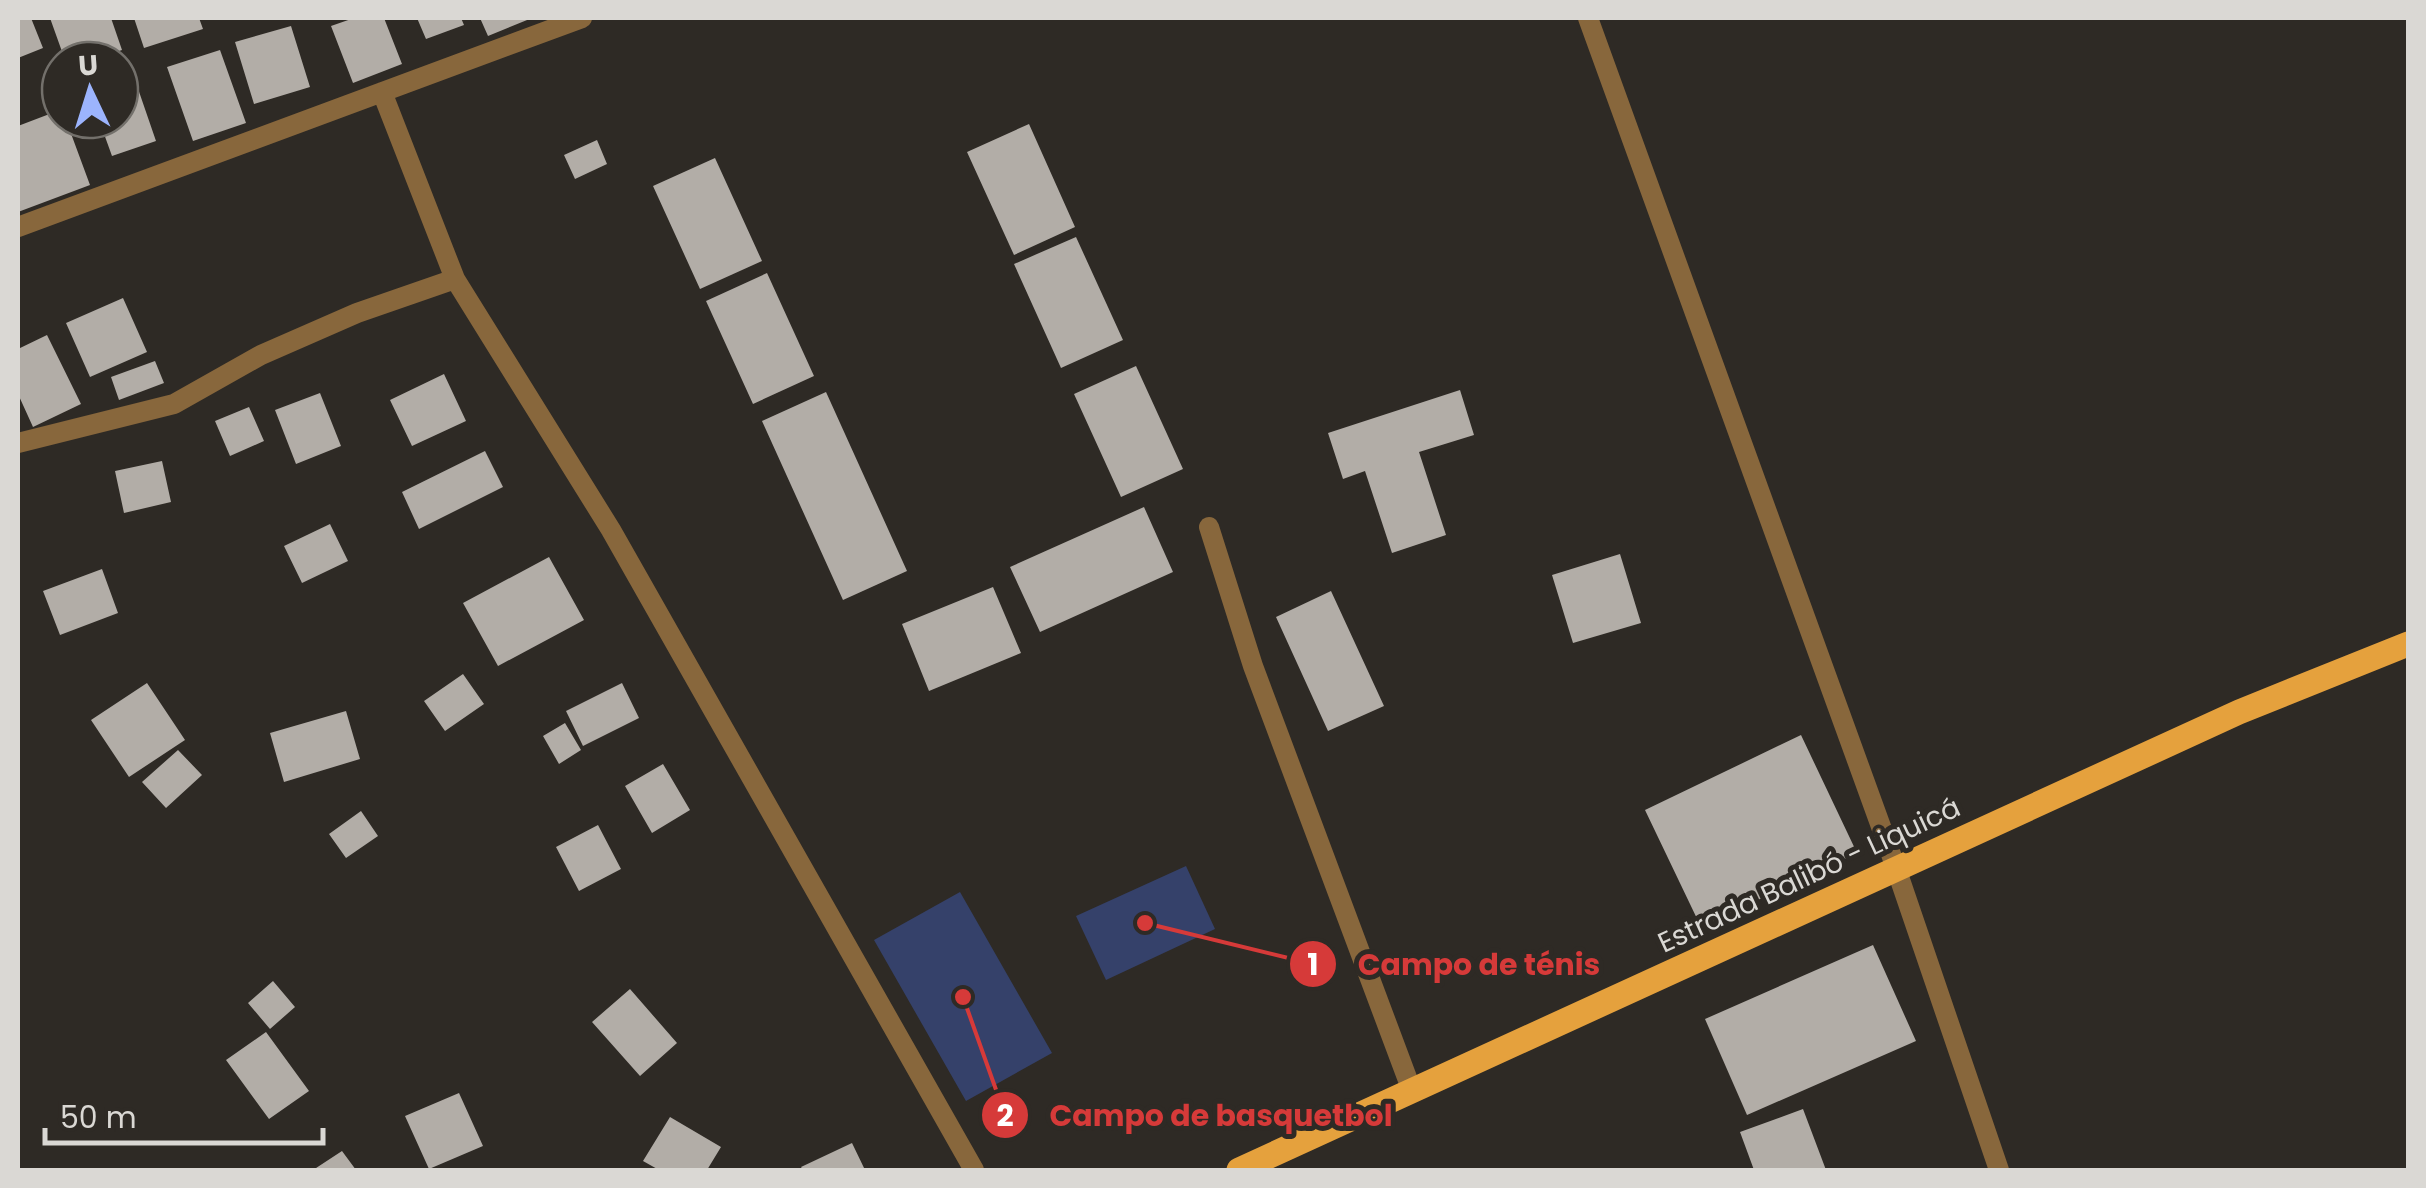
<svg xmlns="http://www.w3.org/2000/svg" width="2426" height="1188" viewBox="0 0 2426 1188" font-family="Poppins,sans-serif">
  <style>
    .green { fill: #35416a }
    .building { fill: #b2ada7 }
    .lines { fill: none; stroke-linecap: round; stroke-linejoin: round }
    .minor { stroke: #88673c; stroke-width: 20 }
    .primary { stroke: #e5a13d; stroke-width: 25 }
    .labels { text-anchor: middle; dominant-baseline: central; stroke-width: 10; stroke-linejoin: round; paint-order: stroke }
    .street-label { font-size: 28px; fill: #dad8d4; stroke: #2e2a25 }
    .leader { fill: none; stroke: #d63a39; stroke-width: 4 }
    .callout-dot { fill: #d63a39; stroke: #2e2a25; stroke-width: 4 }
    .mark-label { font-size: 30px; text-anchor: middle; font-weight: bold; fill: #fff }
    .callout-label { font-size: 30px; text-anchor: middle; font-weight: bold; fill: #d63a39; stroke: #2e2a25; stroke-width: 10; stroke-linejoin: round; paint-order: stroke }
  </style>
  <rect width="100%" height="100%" fill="#2e2a25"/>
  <path class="green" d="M 1186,866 L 1215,929 L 1106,980 L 1076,916 Z
    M 960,892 L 1052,1053 L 966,1101 L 874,940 Z"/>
  <path class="building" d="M 18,18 L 31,18 L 43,48 L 18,58 Z
    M 50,18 L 111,18 L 122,50 L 92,60 L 65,60 Z
    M 134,18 L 199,18 L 203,29 L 144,48 Z
    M 354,18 L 384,18 L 402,64 L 353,83 L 331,26 Z
    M 417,18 L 461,18 L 464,25 L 426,39 Z
    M 480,18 L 532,18 L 488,36 Z
    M 291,26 L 310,87 L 254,104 L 235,42 Z
    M 220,50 L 246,123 L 193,141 L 167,67 Z
    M 135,80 L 156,141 L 112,156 L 99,120 L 120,120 L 120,85 Z
    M 60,110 L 60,120 L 66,120 L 90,185 L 18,212 L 18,126 Z
    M 1029,124 L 1075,227 L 1014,255 L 967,152 Z
    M 597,140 L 607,164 L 575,179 L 564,155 Z
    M 715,158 L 762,261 L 700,289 L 653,186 Z
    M 1076,237 L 1123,340 L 1061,368 L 1014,264 Z
    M 767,273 L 814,376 L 753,404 L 706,301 Z
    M 123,298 L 147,352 L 90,377 L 66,323 Z
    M 47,335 L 81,404 L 33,427 L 18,394 L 18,349 Z
    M 155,361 L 164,383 L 119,400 L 111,377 Z
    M 1136,366 L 1183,469 L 1121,497 L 1074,394 Z
    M 444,374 L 466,421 L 412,446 L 390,400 Z
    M 1460,390 L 1474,435 L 1419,452 L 1446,535 L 1392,553 L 1365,471 L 1343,479 L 1328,433 Z
    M 826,392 L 907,571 L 843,600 L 762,421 Z
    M 320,393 L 341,446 L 296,464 L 275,410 Z
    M 249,407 L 264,441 L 230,456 L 215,421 Z
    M 485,451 L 503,487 L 419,529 L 402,492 Z
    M 162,461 L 171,502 L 124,513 L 115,471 Z
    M 1144,507 L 1173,572 L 1040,632 L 1010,567 Z
    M 330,524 L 348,561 L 302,583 L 284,546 Z
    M 1620,554 L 1641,623 L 1573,643 L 1552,575 Z
    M 549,557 L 584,620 L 498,666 L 463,603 Z
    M 102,569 L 118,613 L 60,635 L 43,591 Z
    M 993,587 L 1021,653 L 929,691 L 902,624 Z
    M 1331,591 L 1384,706 L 1328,731 L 1276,617 Z
    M 463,674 L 484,704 L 445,731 L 424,701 Z
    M 147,683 L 185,740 L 129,777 L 91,720 Z
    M 622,683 L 639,718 L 583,746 L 566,711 Z
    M 346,711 L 360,759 L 284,782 L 270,733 Z
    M 565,723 L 581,750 L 559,764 L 543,736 Z
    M 1801,735 L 1857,853 L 1701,927 L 1645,810 Z
    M 178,750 L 202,775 L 166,808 L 142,782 Z
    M 663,764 L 690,810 L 652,833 L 625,786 Z
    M 361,811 L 378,836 L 346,858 L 329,834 Z
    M 598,825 L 621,869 L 579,891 L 556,847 Z
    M 1873,945 L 1916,1041 L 1747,1115 L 1705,1019 Z
    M 273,981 L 295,1007 L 270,1029 L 248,1003 Z
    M 630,989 L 677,1043 L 640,1076 L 592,1022 Z
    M 266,1032 L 309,1091 L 269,1119 L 226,1060 Z
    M 459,1093 L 483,1146 L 429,1169 L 405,1116 Z
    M 1803,1109 L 1826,1170 L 1754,1170 L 1740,1132 Z
    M 670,1117 L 721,1147 L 707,1170 L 659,1170 L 643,1161 Z
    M 852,1143 L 865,1170 L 803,1170 L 801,1167 Z
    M 342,1151 L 356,1170 L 313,1170 Z"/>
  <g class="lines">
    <path class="minor" d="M 1588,18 L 1896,868 L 1999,1170
      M 18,227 L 582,18
      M 455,279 L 611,530 L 974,1170
      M 18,443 L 174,404 L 261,355 L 357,313 L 455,279 L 382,92
      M 1209,527 L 1253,666 L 1412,1091"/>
    <path class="primary" d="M 1239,1170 L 2239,712 L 2408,644"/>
  </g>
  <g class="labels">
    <g class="street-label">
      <text transform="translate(1809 875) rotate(-25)">Estrada Balibó - Liquicá</text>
    </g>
  </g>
  <path class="leader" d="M1145 923L1313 964M963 997L1005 1115"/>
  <g class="callout-dot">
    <circle cx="1145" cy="923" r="10"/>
    <circle cx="963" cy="997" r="10"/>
    <circle cx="1313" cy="964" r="25"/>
    <circle cx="1005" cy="1115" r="25"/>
  </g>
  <g class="mark-label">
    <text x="1313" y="975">1</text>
    <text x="1005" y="1126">2</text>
  </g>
  <g class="callout-label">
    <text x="1479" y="975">Campo de ténis</text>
    <text x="1221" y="1126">Campo de basquetbol</text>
  </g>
  <rect width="2426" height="1188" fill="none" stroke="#dad8d4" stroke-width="40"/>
  <g transform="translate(90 90) rotate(356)"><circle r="48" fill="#2e2a25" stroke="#73706b" stroke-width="2.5"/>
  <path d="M0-8L18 38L0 25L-18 38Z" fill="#9cb4fd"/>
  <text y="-15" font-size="28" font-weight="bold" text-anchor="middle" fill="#dad8d4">U</text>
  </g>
  <path d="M45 1128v15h278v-15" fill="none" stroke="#dad8d4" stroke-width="5"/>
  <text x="60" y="1128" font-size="30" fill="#dad8d4" stroke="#2e2a25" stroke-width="8" paint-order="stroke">50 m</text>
</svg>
